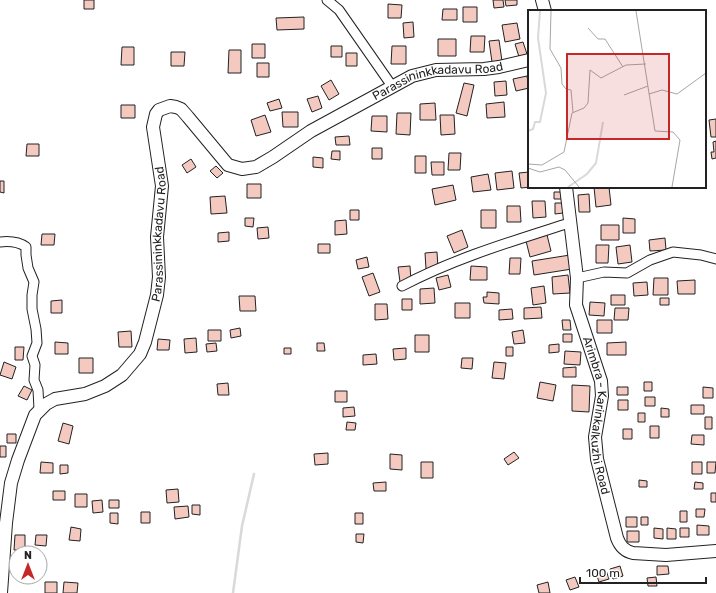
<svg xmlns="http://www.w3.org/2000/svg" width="716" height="593" viewBox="0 0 716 593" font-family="Rubik,sans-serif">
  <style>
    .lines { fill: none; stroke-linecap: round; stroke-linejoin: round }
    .stream { stroke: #d9d9d9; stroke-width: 2.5 }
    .building { fill: #f3c9c0; stroke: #222 }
    .minor-casing { stroke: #222; stroke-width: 11 }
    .major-casing { stroke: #222; stroke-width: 14 }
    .minor { stroke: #fff; stroke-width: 9 }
    .major { stroke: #fff; stroke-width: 12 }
    .labels { text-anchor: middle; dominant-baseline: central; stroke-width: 3; stroke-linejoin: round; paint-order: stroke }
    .street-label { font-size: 12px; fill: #222; stroke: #fff }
    .inset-river { fill: none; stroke: #d9d9d9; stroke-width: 2 }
    .inset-road { fill: none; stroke: #a7a7a7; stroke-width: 1 }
    .view { fill: #c62828; fill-opacity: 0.15; stroke: #c62828; stroke-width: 2 }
    .inset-edge { fill: none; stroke: #222; stroke-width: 2 }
  </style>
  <rect width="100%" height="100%" fill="#fff"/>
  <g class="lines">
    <path class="stream" d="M 233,593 L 242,526 L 254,474"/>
  </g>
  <path class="building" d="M 84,0 L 94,0 L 94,9 L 84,9 Z
    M 493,0 L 503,0 L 504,7 L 494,8 Z
    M 505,0 L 517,0 L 517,5 L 506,6 Z
    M 388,4 L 402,5 L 401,18 L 388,18 Z
    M 463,7 L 477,7 L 477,22 L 463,22 Z
    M 443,9 L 457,9 L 457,20 L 442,20 Z
    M 304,17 L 304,29 L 277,30 L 276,18 Z
    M 413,22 L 414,37 L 404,38 L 403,23 Z
    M 517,23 L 520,39 L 505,42 L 502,25 Z
    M 471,36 L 485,36 L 484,52 L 470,52 Z
    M 438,39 L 456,39 L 456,56 L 438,56 Z
    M 499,40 L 502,61 L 492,62 L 489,41 Z
    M 523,42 L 527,54 L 519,57 L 515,44 Z
    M 252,44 L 265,44 L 265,58 L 252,58 Z
    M 331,46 L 342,46 L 342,57 L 331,57 Z
    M 392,46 L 406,46 L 406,64 L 391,64 Z
    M 122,47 L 134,47 L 134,65 L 121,65 Z
    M 229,50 L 241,50 L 241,73 L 228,73 Z
    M 171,52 L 185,52 L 184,66 L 171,66 Z
    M 346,53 L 357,53 L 357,66 L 346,66 Z
    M 257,63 L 269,63 L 269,77 L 257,77 Z
    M 527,76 L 529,88 L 516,91 L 513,79 Z
    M 331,80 L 339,94 L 329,100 L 321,86 Z
    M 506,81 L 507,95 L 495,96 L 494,82 Z
    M 464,83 L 474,85 L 467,116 L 456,113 Z
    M 318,96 L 322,108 L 312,112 L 307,99 Z
    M 279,99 L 282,108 L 270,111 L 267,103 Z
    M 504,102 L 505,117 L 487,118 L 486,104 Z
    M 435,103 L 436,120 L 420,120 L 420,104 Z
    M 121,105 L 135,105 L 135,118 L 121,118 Z
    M 282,112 L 298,112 L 298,127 L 283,127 Z
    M 397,113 L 411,113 L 410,135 L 396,134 Z
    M 265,115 L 271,132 L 256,136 L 251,120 Z
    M 440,115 L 454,115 L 455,134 L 441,135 Z
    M 372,116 L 387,116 L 387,132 L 371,131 Z
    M 716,119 L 716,137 L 711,137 L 709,120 Z
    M 349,136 L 350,145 L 336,145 L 335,137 Z
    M 716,141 L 716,158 L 712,159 L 711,152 L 714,152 L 713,142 Z
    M 27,144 L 39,144 L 39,156 L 26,156 Z
    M 372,148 L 382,148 L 382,159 L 372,159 Z
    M 332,151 L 340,151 L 340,160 L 331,159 Z
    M 449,153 L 461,153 L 460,170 L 448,170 Z
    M 415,156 L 426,156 L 426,173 L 415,173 Z
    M 313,157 L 323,158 L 323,168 L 313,167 Z
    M 191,159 L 196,167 L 187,173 L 182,165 Z
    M 431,162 L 444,162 L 444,175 L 432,175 Z
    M 216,166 L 223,173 L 217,178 L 210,171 Z
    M 512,171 L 514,188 L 497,190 L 495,173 Z
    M 529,172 L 529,187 L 531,187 L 521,188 L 519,173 Z
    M 488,174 L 491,190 L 473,192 L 471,177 Z
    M 0,181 L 4,181 L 4,193 L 0,192 Z
    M 247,184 L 261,184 L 261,198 L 247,198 Z
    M 453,185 L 456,200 L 435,205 L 432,189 Z
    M 594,187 L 609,187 L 611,205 L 596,207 Z
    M 554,192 L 563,192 L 563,199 L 554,199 Z
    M 589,194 L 590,212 L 579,212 L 578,195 Z
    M 225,196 L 227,213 L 211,214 L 210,197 Z
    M 532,201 L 545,201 L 546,217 L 533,218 Z
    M 555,203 L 563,203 L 563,213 L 555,214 Z
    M 507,206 L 520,206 L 521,222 L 507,222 Z
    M 350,210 L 359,210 L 359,220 L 350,220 Z
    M 481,210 L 496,210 L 496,228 L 481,228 Z
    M 245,218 L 254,218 L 253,227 L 245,226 Z
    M 623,218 L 635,219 L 635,233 L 623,233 Z
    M 346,220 L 347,234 L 335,235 L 335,221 Z
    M 601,225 L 619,225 L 619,240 L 601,240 Z
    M 268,227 L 269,238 L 258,239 L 257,228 Z
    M 462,230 L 468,247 L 454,253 L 447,236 Z
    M 229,232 L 229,241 L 218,242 L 218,233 Z
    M 42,234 L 55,234 L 54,245 L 41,245 Z
    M 547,235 L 551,251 L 530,257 L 526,241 Z
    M 665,238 L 666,250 L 650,251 L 649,240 Z
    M 318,244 L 330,244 L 330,253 L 318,253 Z
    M 596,245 L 609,245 L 608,263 L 596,263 Z
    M 630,245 L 632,262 L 618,264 L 616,247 Z
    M 437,252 L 438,268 L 426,269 L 425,253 Z
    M 570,255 L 572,269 L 534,275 L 532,261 Z
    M 367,257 L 369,267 L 358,269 L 356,260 Z
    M 510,258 L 521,258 L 520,274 L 509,274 Z
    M 410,266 L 411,281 L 400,282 L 398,267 Z
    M 471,266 L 487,267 L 487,280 L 470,280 Z
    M 373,273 L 380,292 L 369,296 L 362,277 Z
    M 448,275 L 451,287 L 439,290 L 436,278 Z
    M 568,275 L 570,293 L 553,294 L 552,277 Z
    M 654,278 L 668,278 L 668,295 L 653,295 Z
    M 695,280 L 695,294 L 678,294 L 677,281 Z
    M 647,282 L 648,295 L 634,296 L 633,283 Z
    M 544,286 L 546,303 L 533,305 L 531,288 Z
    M 434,288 L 435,303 L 420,304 L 420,289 Z
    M 487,292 L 499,293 L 499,304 L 484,303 L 483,297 L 487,297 Z
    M 611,295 L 625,295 L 625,305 L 611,305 Z
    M 239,296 L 255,296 L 256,311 L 240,311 Z
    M 660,298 L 669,298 L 669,305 L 660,305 Z
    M 402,299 L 412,299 L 412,310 L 402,310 Z
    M 62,300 L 62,313 L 51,313 L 51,301 Z
    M 590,302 L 605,303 L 604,316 L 589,315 Z
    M 455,303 L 470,303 L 470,318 L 455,318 Z
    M 375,304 L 387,304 L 388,319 L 375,320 Z
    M 541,307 L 542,318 L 524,319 L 524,308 Z
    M 615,308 L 629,308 L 628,320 L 614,320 Z
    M 512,309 L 513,319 L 499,320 L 499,310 Z
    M 562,320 L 570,320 L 571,330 L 563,330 Z
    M 597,320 L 612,320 L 612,333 L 597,333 Z
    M 240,328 L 241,336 L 231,338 L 230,330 Z
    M 208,330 L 221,330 L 221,341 L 208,341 Z
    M 523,330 L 525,343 L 514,344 L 512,332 Z
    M 131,331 L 132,347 L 119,347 L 118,332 Z
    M 563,334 L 572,334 L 572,342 L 563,342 Z
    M 415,335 L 429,335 L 429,352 L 415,352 Z
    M 196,338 L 197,352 L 185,353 L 184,339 Z
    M 158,339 L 170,340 L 169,350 L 157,350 Z
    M 55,342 L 68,343 L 68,354 L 55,354 Z
    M 626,342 L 626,355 L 607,355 L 607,343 Z
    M 216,343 L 217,351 L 207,352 L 206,344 Z
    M 317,343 L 324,343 L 325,351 L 317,351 Z
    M 559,344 L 559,352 L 549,353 L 549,345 Z
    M 15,347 L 24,347 L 23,360 L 15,360 Z
    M 506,347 L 513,347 L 513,356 L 506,356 Z
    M 284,348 L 291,348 L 291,354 L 284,354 Z
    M 406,348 L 406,359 L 394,360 L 393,349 Z
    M 565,351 L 581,352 L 580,365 L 564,364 Z
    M 376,354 L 377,364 L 363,365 L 363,355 Z
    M 79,358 L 93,358 L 93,373 L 79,373 Z
    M 462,358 L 473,358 L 472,369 L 461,368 Z
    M 4,362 L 16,367 L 12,379 L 0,375 Z
    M 494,362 L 506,363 L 504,379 L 492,378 Z
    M 576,367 L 576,377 L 563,377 L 563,368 Z
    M 540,382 L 556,385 L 553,401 L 537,398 Z
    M 644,382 L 652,382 L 652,391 L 644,391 Z
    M 228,383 L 229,395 L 218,395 L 217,384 Z
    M 572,385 L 590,386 L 589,412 L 572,411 Z
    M 24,386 L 32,390 L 27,400 L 18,396 Z
    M 617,387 L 628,387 L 628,395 L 617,395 Z
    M 703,387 L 713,388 L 713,398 L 703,398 Z
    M 335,391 L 347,391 L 347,402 L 335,402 Z
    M 645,397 L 655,397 L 655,406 L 645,406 Z
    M 618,400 L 628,400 L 628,410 L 618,410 Z
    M 691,405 L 704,405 L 704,414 L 691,414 Z
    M 354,407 L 355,416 L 343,417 L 343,408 Z
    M 661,408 L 669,409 L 669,417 L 661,417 Z
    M 638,413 L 645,413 L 645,422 L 638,422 Z
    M 705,417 L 712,417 L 712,429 L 705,429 Z
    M 347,422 L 356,423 L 355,430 L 346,430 Z
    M 63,423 L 73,426 L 69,444 L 58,441 Z
    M 650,426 L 659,426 L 659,438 L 650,438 Z
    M 623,429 L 632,429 L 632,439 L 623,439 Z
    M 7,434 L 16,434 L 16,443 L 7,443 Z
    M 692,435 L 704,435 L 704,445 L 691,444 Z
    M 0,446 L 6,446 L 6,457 L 0,457 Z
    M 514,452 L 519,458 L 508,465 L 504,459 Z
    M 328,453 L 328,464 L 315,465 L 314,454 Z
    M 390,454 L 402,455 L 402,470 L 390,469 Z
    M 41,462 L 53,463 L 53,473 L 40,473 Z
    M 421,462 L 433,462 L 433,478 L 421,478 Z
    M 692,462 L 702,462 L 702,474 L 692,474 Z
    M 707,462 L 716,462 L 715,473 L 707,473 Z
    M 60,465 L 68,465 L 68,473 L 60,474 Z
    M 639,480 L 647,481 L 647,487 L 639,487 Z
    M 386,482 L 386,491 L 374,491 L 373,483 Z
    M 695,482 L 703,483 L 703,489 L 694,489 Z
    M 178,489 L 179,502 L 167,503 L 166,490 Z
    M 53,491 L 65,491 L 65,500 L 53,500 Z
    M 711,493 L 716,493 L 716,502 L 711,502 Z
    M 75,494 L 87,494 L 87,507 L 75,507 Z
    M 102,500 L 103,512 L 93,513 L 92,501 Z
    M 109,500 L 119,500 L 119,508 L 109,508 Z
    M 192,505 L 200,505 L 200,515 L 192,514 Z
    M 188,506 L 189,517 L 175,519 L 174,507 Z
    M 696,509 L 705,509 L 704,517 L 696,517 Z
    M 680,511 L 687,511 L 687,522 L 680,522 Z
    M 141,512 L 150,512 L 150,523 L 141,523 Z
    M 110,513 L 118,513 L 118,524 L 110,523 Z
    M 355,513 L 363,513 L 363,524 L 355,524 Z
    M 626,517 L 637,517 L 637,527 L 626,527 Z
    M 641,517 L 648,517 L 648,525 L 641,525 Z
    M 697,525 L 709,526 L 709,535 L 697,535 Z
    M 71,527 L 81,529 L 80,541 L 69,540 Z
    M 654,528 L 663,529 L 663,539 L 654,538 Z
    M 667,528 L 676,529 L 676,539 L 667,539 Z
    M 680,528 L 689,528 L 689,537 L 680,537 Z
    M 627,531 L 639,531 L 639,542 L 627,542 Z
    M 356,534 L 364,534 L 363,543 L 356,542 Z
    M 15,535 L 25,535 L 25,550 L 14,550 Z
    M 36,535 L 47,535 L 46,546 L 35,545 Z
    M 620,566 L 623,576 L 613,579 L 610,569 Z
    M 657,566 L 668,566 L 669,574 L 657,575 Z
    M 606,570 L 609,579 L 599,582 L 596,573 Z
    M 575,577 L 579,587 L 570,590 L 566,580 Z
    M 656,577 L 657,586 L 648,586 L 647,578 Z
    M 45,582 L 57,582 L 57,593 L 45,593 Z
    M 64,582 L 78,583 L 77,593 L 63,593 Z
    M 548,582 L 550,593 L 539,593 L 537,585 Z"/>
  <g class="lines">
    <defs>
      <path id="minor" d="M 327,0 L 339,10 L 392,86
        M 0,242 C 9,241 19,242 26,247 L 26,255 L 28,268 L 34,282 L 32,295 L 32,309 L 36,329 L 37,343 L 32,356 L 35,365 L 34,380 L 38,390 L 39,409
        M 577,278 L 604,272 L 627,273 L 650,260 L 673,252 L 701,255 L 716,259
        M 402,286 C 455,258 513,241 569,223"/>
      <g id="major">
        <path d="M 542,0 L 545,11"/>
        <path id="s1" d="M 566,187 L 577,278 L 576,305 L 601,381 L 602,396 L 595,437 L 597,459 L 617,538 C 620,546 624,551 633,553 L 666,555 L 716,551"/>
        <path id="s2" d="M 1,593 L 6,523 L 11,483 L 18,460 L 35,415 L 46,404 L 55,399 L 85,394 L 105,386 L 122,375 L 140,354 L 145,342 L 157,295 L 159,277 L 157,237 L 162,186 L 153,127 L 156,114 L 159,110 L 170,106 L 176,107 L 181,109 L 188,117 L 228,165 L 242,169 L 256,167 L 273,157 L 311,131 L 412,76 L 436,70 L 484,69 L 499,67 L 529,60"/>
      </g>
    </defs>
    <use href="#minor" class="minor-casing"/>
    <use href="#major" class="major-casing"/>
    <use href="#minor" class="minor"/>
    <use href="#major" class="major"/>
  </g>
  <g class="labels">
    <g class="street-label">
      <text stroke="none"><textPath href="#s2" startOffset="887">Parassininkkadavu Road</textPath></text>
      <text stroke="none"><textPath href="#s2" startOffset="431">Parassininkkadavu Road</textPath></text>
      <text stroke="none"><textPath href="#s1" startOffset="233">Arimbra - Karinkalkuzhi Road</textPath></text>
    </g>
  </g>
  <g transform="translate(528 10)">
    <rect width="178" height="178" fill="#fff"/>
    <path class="inset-river" d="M 0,121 L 5,119 L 7,112 L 12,112 L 18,83 L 10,28 L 12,1M 40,177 L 59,164 L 68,153 L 75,112"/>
    <path class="inset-road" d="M 23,1 L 22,39 L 33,58 L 34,74 L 38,79 L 43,80 L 45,102M 108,1 L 127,121 L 145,122 L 152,130 L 144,177M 60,18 L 70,29 L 77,29 L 95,57M 121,84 L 134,80 L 149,84 L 178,63M 96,85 L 120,76M 0,154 L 14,155 L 36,142 L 44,103 L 56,98 L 60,93 L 62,60 L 73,68 L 98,55 L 118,54M 0,158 L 12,162 L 31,157 L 37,160 L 51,177"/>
    <path class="view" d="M 39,44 L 141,44 L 141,129 L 39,129 Z"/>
    <rect width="178" height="178" class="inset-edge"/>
  </g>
  <g transform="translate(28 565)"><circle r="19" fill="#ffffff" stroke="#a7a7a7"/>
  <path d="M0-3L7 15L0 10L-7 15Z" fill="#c62828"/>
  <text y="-6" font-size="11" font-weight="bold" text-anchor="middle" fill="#222222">N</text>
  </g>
  <path d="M580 577v6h126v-6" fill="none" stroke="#222222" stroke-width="2"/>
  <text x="586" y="577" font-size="12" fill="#222222" stroke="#ffffff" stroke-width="3" paint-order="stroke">100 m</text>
</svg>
